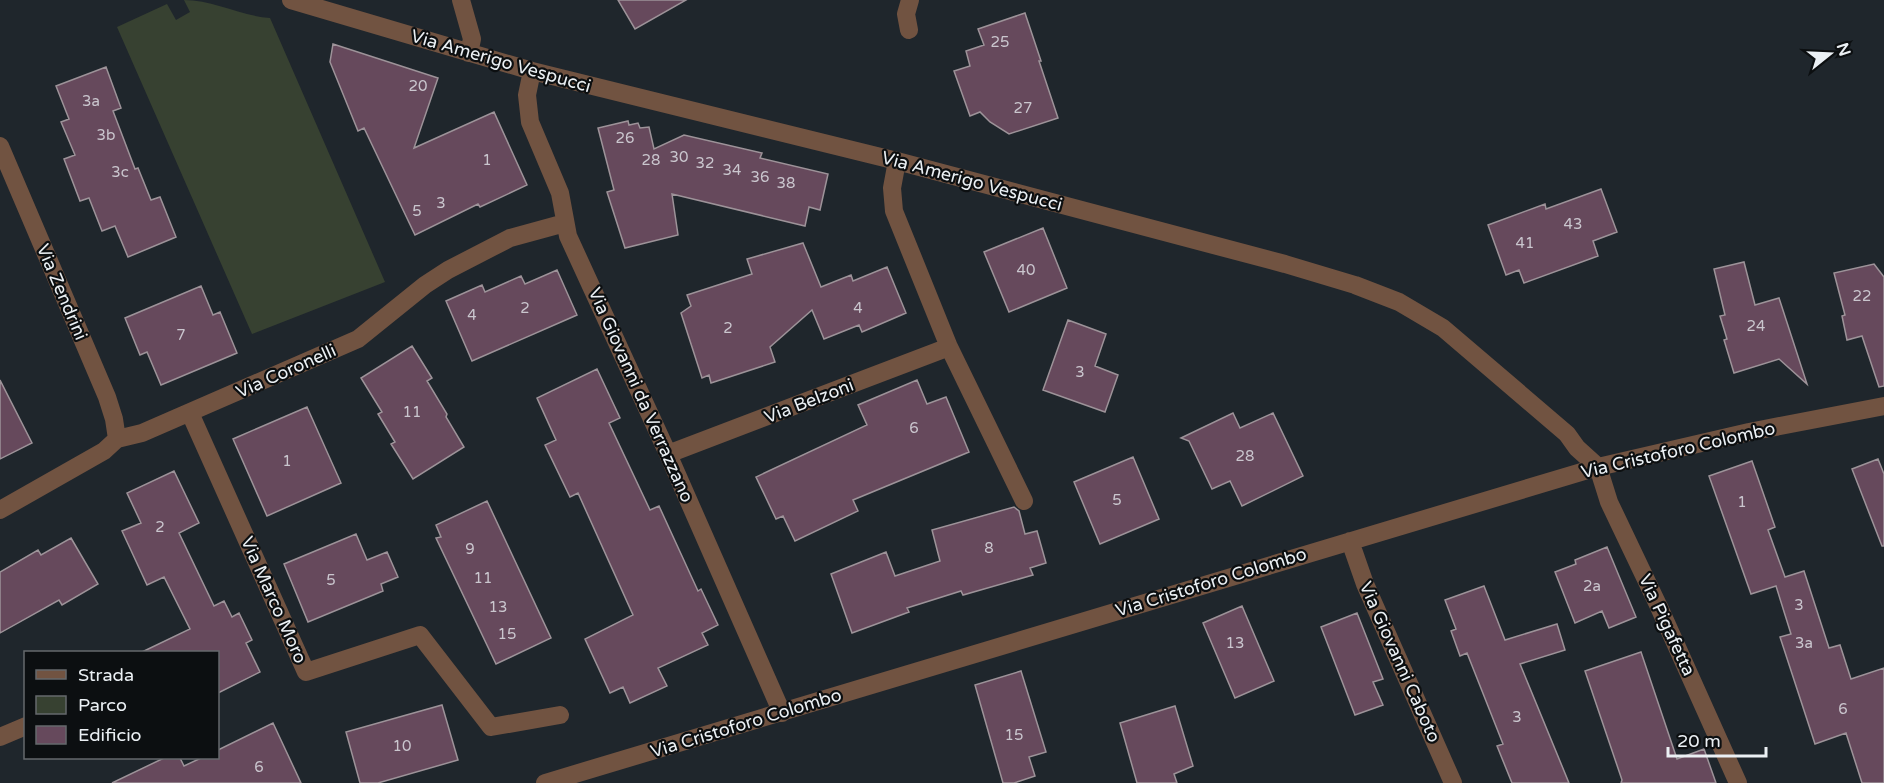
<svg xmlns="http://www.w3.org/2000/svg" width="1884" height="783" viewBox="0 0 1884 783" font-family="'Varela Round',sans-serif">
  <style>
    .green { fill: #374131 }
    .building { fill: #66495c; stroke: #9d9399; stroke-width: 1.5 }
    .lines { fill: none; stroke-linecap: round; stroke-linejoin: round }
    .minor { stroke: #715341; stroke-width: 18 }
    .labels { text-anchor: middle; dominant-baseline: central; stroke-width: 4.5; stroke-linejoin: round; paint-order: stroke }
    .number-label { font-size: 15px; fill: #cac6ce }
    .street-label { font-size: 18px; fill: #ebf0f4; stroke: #0c0f11 }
  </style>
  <rect width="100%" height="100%" fill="#1f262c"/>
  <path class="green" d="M 184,0 C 213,0 241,16 270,18 L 385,282 L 252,334 L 117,27 L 167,4 L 176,20 L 190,12 Z"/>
  <path class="building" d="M 618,0 L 686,0 L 635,29 Z
    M 1025,13 L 1041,61 L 1039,61 L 1058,118 L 1009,134 L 990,122 L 980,112 L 970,116 L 954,71 L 970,66 L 966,51 L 984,45 L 978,29 Z
    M 333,44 L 438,78 L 414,148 L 494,112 L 527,185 L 480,207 L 478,204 L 415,235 L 364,128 L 358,131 L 330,62 Z
    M 106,67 L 121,108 L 113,111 L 135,169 L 138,168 L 151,200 L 160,197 L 176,237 L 128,257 L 115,226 L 102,231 L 89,198 L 80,201 L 64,159 L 75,155 L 61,122 L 69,119 L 56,86 Z
    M 628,121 L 629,125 L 638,123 L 640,128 L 649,127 L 654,149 L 684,135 L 762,153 L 760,158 L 828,174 L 820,210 L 809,207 L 805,226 L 672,194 L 678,235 L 625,248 L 607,192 L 614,190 L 598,128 Z
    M 1601,189 L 1617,232 L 1593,241 L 1598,256 L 1524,283 L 1519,270 L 1506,275 L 1488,225 L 1545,204 L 1546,209 Z
    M 1043,228 L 1067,288 L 1009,312 L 984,252 Z
    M 803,243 L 821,287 L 851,275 L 853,281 L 887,267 L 906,313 L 862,332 L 859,325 L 824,339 L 812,310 L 770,347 L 775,362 L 711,383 L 709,375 L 702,378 L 681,313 L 691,306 L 687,295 L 752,274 L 747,259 Z
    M 1744,262 L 1755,305 L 1779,298 L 1807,384 L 1779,359 L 1734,373 L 1724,340 L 1727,339 L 1720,316 L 1725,315 L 1714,269 Z
    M 1874,264 L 1884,277 L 1884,386 L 1879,387 L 1862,336 L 1847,340 L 1842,316 L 1845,315 L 1834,273 Z
    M 557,270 L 577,315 L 472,361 L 446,301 L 482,285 L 485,292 L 521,276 L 525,284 Z
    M 201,286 L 213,315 L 220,312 L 237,353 L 161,385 L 147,352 L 140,355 L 125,318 Z
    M 1068,320 L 1106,334 L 1095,366 L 1118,375 L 1105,412 L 1043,390 Z
    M 412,346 L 432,378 L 427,381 L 447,414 L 446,417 L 464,447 L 413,479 L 391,444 L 395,442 L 378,414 L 382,412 L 361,378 Z
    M 597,369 L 620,418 L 609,423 L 650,510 L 659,506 L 698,591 L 701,589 L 718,625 L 702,633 L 708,645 L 658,668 L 667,686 L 630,703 L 623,687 L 610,693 L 585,639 L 633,615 L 578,493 L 570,497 L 545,445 L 556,440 L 537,398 Z
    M 0,380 L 32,443 L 0,459 Z
    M 917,380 L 927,404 L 946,397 L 969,452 L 853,500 L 858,511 L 795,541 L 783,516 L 776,519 L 756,477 L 867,425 L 858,405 Z
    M 307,407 L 341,483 L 267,516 L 233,439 Z
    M 1233,413 L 1240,428 L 1273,413 L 1303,476 L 1242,506 L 1230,481 L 1212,489 L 1189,441 L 1181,438 Z
    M 1133,457 L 1159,519 L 1100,544 L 1074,482 Z
    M 1878,459 L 1884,474 L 1884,546 L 1882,546 L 1852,469 Z
    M 1752,461 L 1775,527 L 1768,530 L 1785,577 L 1804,571 L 1829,648 L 1840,645 L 1851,679 L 1884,668 L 1884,783 L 1862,783 L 1846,733 L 1815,744 L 1780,637 L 1791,634 L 1776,586 L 1751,594 L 1709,476 Z
    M 174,471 L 199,523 L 179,533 L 214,606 L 224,601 L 232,617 L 239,613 L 252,640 L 246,643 L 260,672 L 218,693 L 218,652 L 142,652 L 190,629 L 164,577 L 147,585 L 122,531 L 141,523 L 127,493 Z
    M 487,501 L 551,638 L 496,664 L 436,538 L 441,537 L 436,525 Z
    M 1014,507 L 1019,511 L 1025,534 L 1037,531 L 1046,563 L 1030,568 L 1033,575 L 963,595 L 961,591 L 907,608 L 909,612 L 852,633 L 831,574 L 886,552 L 895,576 L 940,561 L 932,530 Z
    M 356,534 L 367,560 L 387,552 L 398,577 L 381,584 L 383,591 L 308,622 L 284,564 Z
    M 71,538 L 98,584 L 62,605 L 59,600 L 0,633 L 0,572 L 38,550 L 41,555 Z
    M 1607,547 L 1636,617 L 1609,628 L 1602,611 L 1575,623 L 1555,572 L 1576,564 L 1575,560 Z
    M 1484,586 L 1505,640 L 1557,624 L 1565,650 L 1520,664 L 1569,783 L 1512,783 L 1497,746 L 1503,744 L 1467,653 L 1460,656 L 1451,631 L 1456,629 L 1445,600 Z
    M 1242,606 L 1274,681 L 1235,698 L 1203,623 Z
    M 1357,613 L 1383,679 L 1373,682 L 1383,705 L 1355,715 L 1321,627 Z
    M 1641,652 L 1677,759 L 1704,749 L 1716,783 L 1621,783 L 1622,780 L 1585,671 Z
    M 1021,671 L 1046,752 L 1029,757 L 1035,776 L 1014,783 L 1003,783 L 975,685 Z
    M 442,705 L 458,760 L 378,783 L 360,783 L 346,732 Z
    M 1175,706 L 1193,766 L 1174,774 L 1177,783 L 1137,783 L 1120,723 Z
    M 273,723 L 301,783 L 112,783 L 164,758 L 180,758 L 184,766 L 201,758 L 218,758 L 218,750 Z"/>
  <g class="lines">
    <path class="minor" d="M 291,0 L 532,71 L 897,161 L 1285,264 L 1355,285 L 1399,302 L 1443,328 L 1567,434 L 1577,448 L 1598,467 L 1609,502 L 1659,607 L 1738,783
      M 461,0 L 472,39 L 469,53
      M 909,30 L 906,14 L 910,0
      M 532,71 L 527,95 L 530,122 L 560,193 L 568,236 L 668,454 L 782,713
      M 0,146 L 107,397 L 114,419 L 117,439
      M 897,161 L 892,188 L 894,211 L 949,347
      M 190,413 L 306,672 L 420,635 L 491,727 L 560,715
      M 668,454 L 949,347 L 1024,501
      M 0,510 L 104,451 L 117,439 L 142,433 L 358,339 L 425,285 L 448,270 L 510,238 L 565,223
      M 1350,541 L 1365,584 L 1453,783
      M 0,737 L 26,726
      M 545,783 L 1598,467 L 1749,432 L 1884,406"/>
  </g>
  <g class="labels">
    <g class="number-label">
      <text x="1000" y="42">25</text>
      <text x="418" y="86">20</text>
      <text x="91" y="101">3a</text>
      <text x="1023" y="108">27</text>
      <text x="106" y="135">3b</text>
      <text x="625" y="138">26</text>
      <text x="679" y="157">30</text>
      <text x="487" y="160">1</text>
      <text x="651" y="160">28</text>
      <text x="705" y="163">32</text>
      <text x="732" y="170">34</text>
      <text x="120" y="172">3c</text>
      <text x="760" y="177">36</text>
      <text x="786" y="183">38</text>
      <text x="441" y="203">3</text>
      <text x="417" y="211">5</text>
      <text x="1573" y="224">43</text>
      <text x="1525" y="243">41</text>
      <text x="1026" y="270">40</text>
      <text x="1862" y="296">22</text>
      <text x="525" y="308">2</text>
      <text x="858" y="308">4</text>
      <text x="472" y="315">4</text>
      <text x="1756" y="326">24</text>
      <text x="728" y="328">2</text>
      <text x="181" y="335">7</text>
      <text x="1080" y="372">3</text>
      <text x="412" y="412">11</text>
      <text x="914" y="428">6</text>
      <text x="1245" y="456">28</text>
      <text x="287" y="461">1</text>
      <text x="1117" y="500">5</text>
      <text x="1742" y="502">1</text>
      <text x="160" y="527">2</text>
      <text x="989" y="548">8</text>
      <text x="470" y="549">9</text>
      <text x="483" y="578">11</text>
      <text x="331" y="580">5</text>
      <text x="1592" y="586">2a</text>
      <text x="1799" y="605">3</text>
      <text x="498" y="607">13</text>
      <text x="507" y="634">15</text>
      <text x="1235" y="643">13</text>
      <text x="1804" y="643">3a</text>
      <text x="1843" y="709">6</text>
      <text x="1517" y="717">3</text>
      <text x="1014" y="735">15</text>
      <text x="402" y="746">10</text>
      <text x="259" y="767">6</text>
    </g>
    <g class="street-label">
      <text transform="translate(501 61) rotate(16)">Via Amerigo Vespucci</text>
      <text transform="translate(972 181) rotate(15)">Via Amerigo Vespucci</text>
      <text transform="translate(62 292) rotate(67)">Via Zendrini</text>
      <text transform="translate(286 371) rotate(-24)">Via Coronelli</text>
      <text transform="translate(641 395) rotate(66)">Via Giovanni da Verrazzano</text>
      <text transform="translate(809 401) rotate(-21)">Via Belzoni</text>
      <text transform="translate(1678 450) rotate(-13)">Via Cristoforo Colombo</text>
      <text transform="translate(1211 582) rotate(-17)">Via Cristoforo Colombo</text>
      <text transform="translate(274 600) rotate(66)">Via Marco Moro</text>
      <text transform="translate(1667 625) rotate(65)">Via Pigafetta</text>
      <text transform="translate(1400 662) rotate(66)">Via Giovanni Caboto</text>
      <text transform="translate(746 723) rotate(-17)">Via Cristoforo Colombo</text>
    </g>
  </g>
  <rect x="24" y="651" width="195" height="108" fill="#0c0f11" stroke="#65696c" stroke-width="1.5"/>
  <rect x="36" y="670" width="30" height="9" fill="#715341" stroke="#65696c" stroke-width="1.5"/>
  <text x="78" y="681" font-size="18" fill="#ebf0f4">Strada</text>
  <rect x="36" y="696" width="30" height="18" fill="#374131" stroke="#65696c" stroke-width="1.5"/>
  <text x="78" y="711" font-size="18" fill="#ebf0f4">Parco</text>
  <rect x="36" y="726" width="30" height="18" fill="#66495c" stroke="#65696c" stroke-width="1.5"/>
  <text x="78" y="741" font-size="18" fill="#ebf0f4">Edificio</text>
  <g transform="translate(1830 54) rotate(72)" stroke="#0c0f11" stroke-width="4.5" paint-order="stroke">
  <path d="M0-4.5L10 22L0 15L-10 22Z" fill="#ebf0f4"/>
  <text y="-9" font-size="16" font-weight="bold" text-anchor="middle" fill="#ebf0f4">N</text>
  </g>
  <path d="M1668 747v9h98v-9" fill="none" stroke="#ebf0f4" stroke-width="3"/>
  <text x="1677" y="747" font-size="18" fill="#ebf0f4" stroke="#0c0f11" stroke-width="4.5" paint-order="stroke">20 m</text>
</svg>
